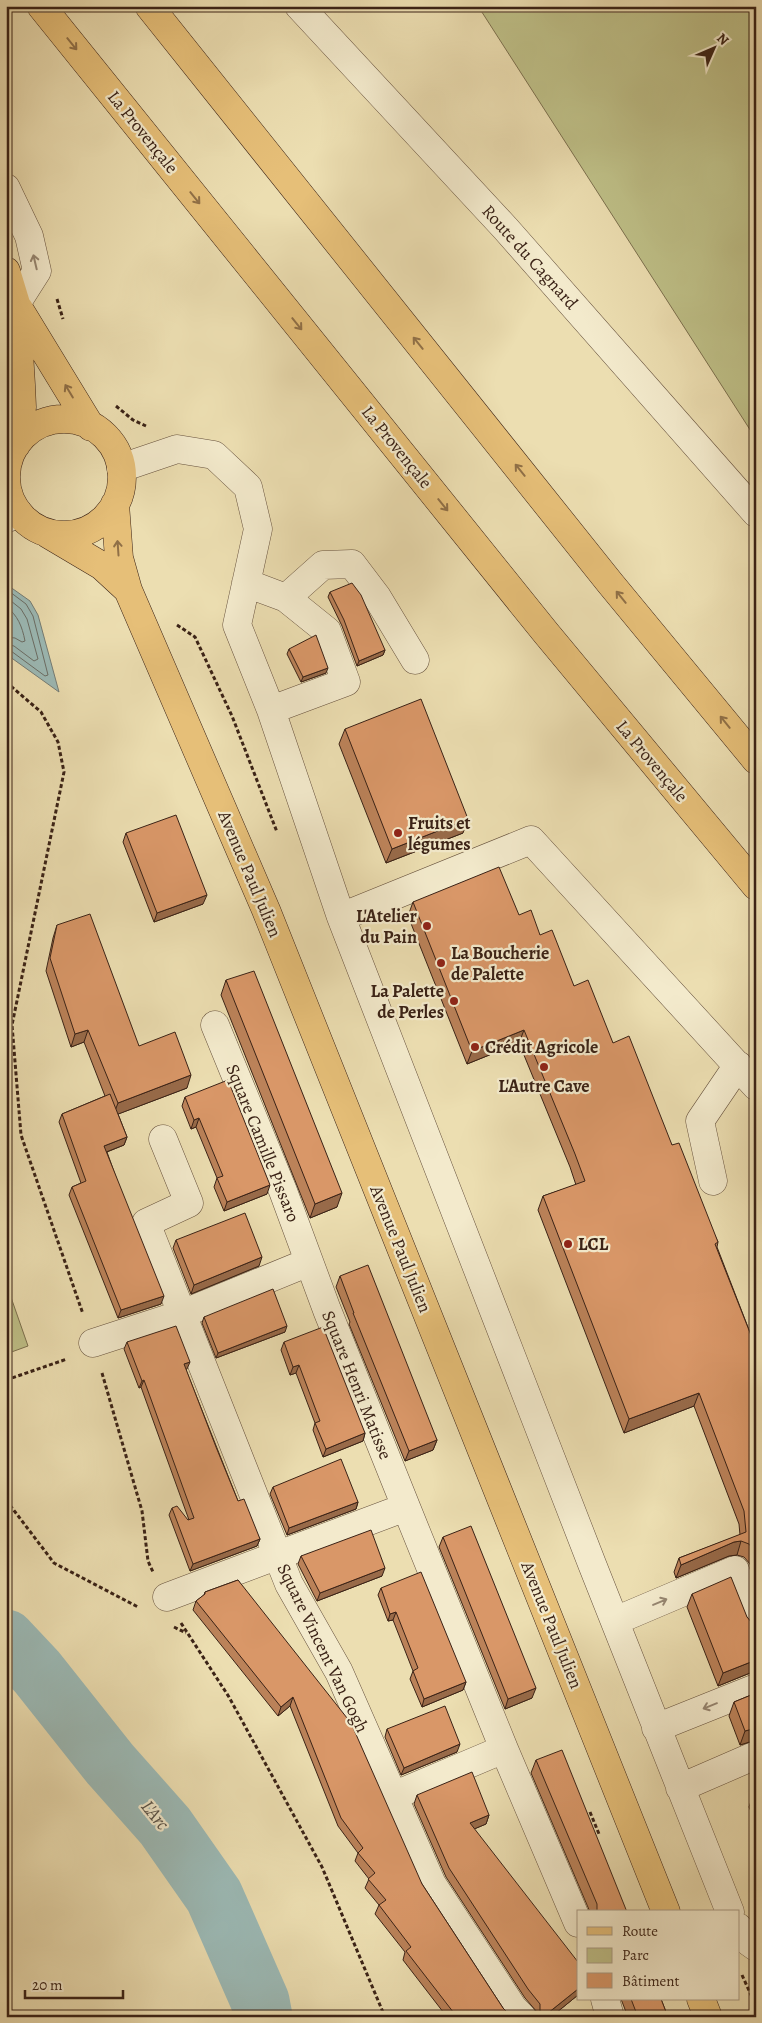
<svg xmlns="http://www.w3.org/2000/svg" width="762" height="2023" viewBox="0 0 762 2023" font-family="Alegreya,serif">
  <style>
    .green { fill: #bebf87; stroke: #7c704e }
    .water { fill: #9cbab6; stroke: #757d76 }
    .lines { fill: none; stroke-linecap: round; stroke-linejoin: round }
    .shore { stroke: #6b6e66; stroke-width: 1 }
    .river { stroke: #9cbab6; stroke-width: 59 }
    .minor-casing { stroke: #66513d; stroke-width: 29 }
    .major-casing { stroke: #3a2216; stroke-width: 29 }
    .highway-casing { stroke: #3a2216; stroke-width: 29 }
    .path { stroke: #3a2216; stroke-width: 3; stroke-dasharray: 4 2.5; stroke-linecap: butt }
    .minor { stroke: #f3eacc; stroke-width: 28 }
    .major { stroke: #e6bf78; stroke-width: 28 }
    .highway { stroke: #e6bf78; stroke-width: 28 }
    .wall { fill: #bb8259; stroke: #3a2216 }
    .shaded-wall { fill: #986a49; stroke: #3a2216 }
    .building { fill: #d99768; stroke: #3a2216 }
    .oneway { stroke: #907047 }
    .oneway2 { stroke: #968671 }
    .poi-dot { fill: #8f2418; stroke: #f3eacc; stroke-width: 2 }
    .labels { text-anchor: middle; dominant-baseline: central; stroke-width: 4.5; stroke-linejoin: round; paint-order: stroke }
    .street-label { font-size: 18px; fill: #3a2216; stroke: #f3eacc }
    .poi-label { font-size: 18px; font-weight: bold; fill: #3a2216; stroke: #f3eacc; text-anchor: start }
    .water-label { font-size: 19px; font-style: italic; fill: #575046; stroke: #f3eacc }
  </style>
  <rect width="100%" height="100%" fill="#ecdeb1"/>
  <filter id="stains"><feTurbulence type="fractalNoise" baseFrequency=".004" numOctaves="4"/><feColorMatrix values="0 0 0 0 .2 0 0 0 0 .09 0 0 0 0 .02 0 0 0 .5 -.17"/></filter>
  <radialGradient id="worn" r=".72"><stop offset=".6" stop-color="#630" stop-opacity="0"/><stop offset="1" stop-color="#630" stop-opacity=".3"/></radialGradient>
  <path class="green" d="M 478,6 L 756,6 L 756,439 Z
    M 6,1283 L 28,1346 L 6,1354 Z"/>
  <path class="water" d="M 6,584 L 30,601 L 38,615 L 59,692 L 6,654 Z"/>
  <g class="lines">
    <path class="shore" d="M 6,589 L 26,604 L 33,616 L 48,675 L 45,676 L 11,651 L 6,651
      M 6,597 L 21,609 L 27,619 L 38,659 L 34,661 L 14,646 L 6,644
      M 6,606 C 18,616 22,626 25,641 L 22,642 L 15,638 L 6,637"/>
    <path class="river" d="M 6,1639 L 37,1672 L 110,1764 L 165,1826 L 214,1896 L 260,2001 L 263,2017"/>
    <defs>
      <path id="minor" d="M 299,6 L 506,229 L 756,513
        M 6,188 L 29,236 L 37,271 L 16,304 L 6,293
        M 121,468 L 177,449 L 214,455 L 248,487 L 258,529 L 237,625 L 271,710 L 341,917 L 592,1564 L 730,1912
        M 6,519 L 17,511
        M 246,583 L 286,598 L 323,565 L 352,564 L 377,597 L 415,660
        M 271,710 L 346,682 L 327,631 L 286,598
        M 341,917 L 531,840 L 756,1086
        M 215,1025 L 283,1191 L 327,1310 L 406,1507 L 504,1749 L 578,1923
        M 163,1139 L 189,1203 L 146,1223 L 289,1584 L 339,1672 L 432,1884 L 513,2008 L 522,2017
        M 713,1181 L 700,1121 L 738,1065
        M 93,1343 L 182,1314 L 309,1262
        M 167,1597 L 406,1507
        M 615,1621 L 735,1570 L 756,1624
        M 656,1728 L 756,1688
        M 680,1788 L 756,1755
        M 393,1796 L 504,1749
        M 738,1927 L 749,1942 L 756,1947
        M 605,1999 L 610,2017"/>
      <path id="major" d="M 6,271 L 16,304 L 21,385 L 22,407 L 16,445
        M 19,309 L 91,427
        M6 477a58 58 0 1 1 116 0a58 58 0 1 1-116 0Z
        M 115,504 L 119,558 L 128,590 L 266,910 L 666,1912
        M 48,534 L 102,566 L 128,590
        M 701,1999 L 708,2017"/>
      <path id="highway" d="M 41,6 L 546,633 L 756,886
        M 149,6 L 610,583 L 756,760"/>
    </defs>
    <use href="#minor" class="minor-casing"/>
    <use href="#major" class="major-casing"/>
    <use href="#highway" class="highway-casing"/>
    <path class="path" d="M 57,299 L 63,319
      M 116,406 L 133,420 L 146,426
      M 177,625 L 195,637 L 232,716 L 277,832
      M 6,682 L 41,712 L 58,742 L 64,772 L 12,1025 L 21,1135 L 83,1314
      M 102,1373 L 142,1511 L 148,1561 L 153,1572
      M 6,1380 L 67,1359
      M 6,1500 L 54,1563 L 138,1607
      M 181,1623 L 229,1697 L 322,1867 L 385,2017
      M 174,1627 L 186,1633
      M 590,1812 L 599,1834
      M 742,1975 L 756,2006"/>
    <use href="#minor" class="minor"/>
    <use href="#major" class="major"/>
    <use href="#highway" class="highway"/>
  </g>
  <path class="wall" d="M 330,592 L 385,650 L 383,655 L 357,666 L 342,626 L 328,597 Z
    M 289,649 L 326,673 L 301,682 L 287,654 Z
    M 345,729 L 463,833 L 386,863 L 339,744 Z
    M 126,833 L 203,904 L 154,922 L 123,842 Z
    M 413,902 L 519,915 L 540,935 L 574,986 L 613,1043 L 672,1145 L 718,1242 L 717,1247 L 756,1348 L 756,1580 L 750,1564 L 744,1557 L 737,1555 L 729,1556 L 676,1578 L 674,1572 L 679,1558 L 740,1535 L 739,1524 L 694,1406 L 624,1433 L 538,1210 L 543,1196 L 576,1185 L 570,1167 L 519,1043 L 467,1064 L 408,916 Z
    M 57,925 L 139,1046 L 187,1088 L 118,1114 L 127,1137 L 124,1145 L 107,1152 L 161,1304 L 118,1318 L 69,1195 L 72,1187 L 81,1183 L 59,1122 L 62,1114 L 105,1096 L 84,1042 L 71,1047 L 46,971 L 53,938 Z
    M 226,980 L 337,1207 L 310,1218 L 221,995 Z
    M 185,1097 L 267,1194 L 224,1211 L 214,1187 L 217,1178 L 196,1127 L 191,1129 L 182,1106 Z
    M 176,1240 L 259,1266 L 191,1294 L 173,1248 Z
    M 340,1276 L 437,1440 L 433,1450 L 405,1461 L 349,1324 L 350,1322 L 336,1287 Z
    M 204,1317 L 285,1332 L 216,1358 L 202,1323 Z
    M 127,1342 L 187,1369 L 186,1370 L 238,1501 L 260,1539 L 257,1546 L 190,1571 L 169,1515 L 172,1508 L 188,1520 L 189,1520 L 141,1387 L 139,1388 L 124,1349 Z
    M 284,1342 L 365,1433 L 363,1441 L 323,1457 L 313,1430 L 315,1423 L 296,1373 L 290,1375 L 281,1350 Z
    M 273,1487 L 358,1502 L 356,1509 L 287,1535 L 270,1494 Z
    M 443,1537 L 532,1698 L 505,1709 L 439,1547 Z
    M 301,1556 L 382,1576 L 317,1601 L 298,1564 Z
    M 238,1580 L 422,1884 L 503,2008 L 512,2017 L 447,2017 L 403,1960 L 405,1952 L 375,1914 L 379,1905 L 365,1888 L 369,1879 L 355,1861 L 358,1853 L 338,1826 L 290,1706 L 278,1716 L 193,1610 L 196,1601 L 204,1595 L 205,1592 Z
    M 381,1588 L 466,1682 L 463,1690 L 422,1707 L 410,1679 L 413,1671 L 393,1620 L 388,1621 L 378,1595 Z
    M 692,1594 L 747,1617 L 752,1623 L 750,1673 L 718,1686 L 687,1607 Z
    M 756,1693 L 756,1740 L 740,1745 L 729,1716 L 734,1702 Z
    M 387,1729 L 457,1752 L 401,1775 L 385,1737 Z
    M 536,1760 L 627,1912 L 590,1912 L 531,1773 Z
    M 755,1789 L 756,1789 L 756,1823 L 749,1807 Z
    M 417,1795 L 489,1815 L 486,1824 L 474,1829 L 578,1995 L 551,2017 L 537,2017 L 537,2012 L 525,1998 L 446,1877 L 414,1804 Z
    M 621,1999 L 661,1999 L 668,2017 L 628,2017 Z"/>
  <path class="shaded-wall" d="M 385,650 L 383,655 L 357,666 L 359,661 Z
    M 328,668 L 326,673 L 301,682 L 303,677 Z
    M 468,819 L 463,833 L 386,863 L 392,849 Z
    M 207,895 L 203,904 L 154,922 L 157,913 Z
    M 88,1030 L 84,1042 L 71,1047 L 75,1034 Z
    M 524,1030 L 519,1043 L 467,1064 L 472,1051 Z
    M 191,1075 L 187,1088 L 113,1116 L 118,1103 Z
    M 199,1118 L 196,1127 L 191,1129 L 194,1120 Z
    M 127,1137 L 124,1145 L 101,1154 L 104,1146 Z
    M 270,1185 L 267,1194 L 224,1211 L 227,1202 Z
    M 342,1193 L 337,1207 L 310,1218 L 315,1204 Z
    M 262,1257 L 259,1266 L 191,1294 L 194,1285 Z
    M 164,1296 L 161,1304 L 118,1318 L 121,1310 Z
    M 287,1326 L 285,1332 L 216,1358 L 218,1353 Z
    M 190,1362 L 187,1369 L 181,1372 L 184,1364 Z
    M 299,1365 L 296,1373 L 290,1375 L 293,1367 Z
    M 144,1380 L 141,1387 L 139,1388 L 142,1381 Z
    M 699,1393 L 694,1406 L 624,1433 L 629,1419 Z
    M 365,1433 L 363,1441 L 323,1457 L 326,1449 Z
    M 437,1440 L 433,1450 L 405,1461 L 409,1451 Z
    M 358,1502 L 356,1509 L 287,1535 L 289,1528 Z
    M 260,1539 L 257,1546 L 190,1571 L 193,1564 Z
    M 741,1541 L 737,1555 L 729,1556 L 676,1578 L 681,1565 L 734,1542 Z
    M 385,1568 L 382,1576 L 317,1601 L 320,1593 Z
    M 396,1612 L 393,1620 L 388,1621 L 390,1614 Z
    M 756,1660 L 756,1673 L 750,1673 L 718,1686 L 723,1673 Z
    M 466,1682 L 463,1690 L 422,1707 L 424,1699 Z
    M 536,1688 L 532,1698 L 505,1709 L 508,1699 Z
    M 293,1697 L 290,1706 L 278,1716 L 281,1707 Z
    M 756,1728 L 756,1740 L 740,1745 L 745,1731 Z
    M 460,1744 L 457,1752 L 401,1775 L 404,1768 Z
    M 489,1815 L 486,1824 L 467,1832 L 470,1823 Z
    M 578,1989 L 578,1995 L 551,2017 L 543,2017 Z"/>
  <path class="building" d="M 352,583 L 361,595 L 385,650 L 359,661 L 344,620 L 330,592 Z
    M 316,635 L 328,668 L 303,677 L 289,649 Z
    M 421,699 L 468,819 L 392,849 L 345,729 Z
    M 176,815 L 207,895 L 157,913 L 126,833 Z
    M 499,867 L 519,915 L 531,910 L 540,935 L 552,930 L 574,986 L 588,980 L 613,1043 L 629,1036 L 672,1145 L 679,1143 L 718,1242 L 715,1244 L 756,1348 L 756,1554 L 754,1551 L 749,1544 L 741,1541 L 734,1542 L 681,1565 L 679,1558 L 746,1532 L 744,1511 L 699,1393 L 629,1419 L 543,1196 L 585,1181 L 575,1154 L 524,1030 L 472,1051 L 413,902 Z
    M 90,914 L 139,1046 L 175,1032 L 191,1075 L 118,1103 L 88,1030 L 75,1034 L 50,958 L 57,925 Z
    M 254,971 L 342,1193 L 315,1204 L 226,980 Z
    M 228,1080 L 270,1185 L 227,1202 L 217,1178 L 223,1176 L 199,1118 L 194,1120 L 185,1097 Z
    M 110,1094 L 127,1137 L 104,1146 L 164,1296 L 121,1310 L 72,1187 L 86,1181 L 62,1114 Z
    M 245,1213 L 262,1257 L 194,1285 L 176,1240 Z
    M 368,1265 L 437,1440 L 409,1451 L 353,1313 L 354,1313 L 340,1276 Z
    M 273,1289 L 287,1326 L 218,1353 L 204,1317 Z
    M 176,1326 L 190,1362 L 184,1364 L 216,1447 L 238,1501 L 244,1499 L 260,1539 L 193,1564 L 172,1508 L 177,1506 L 188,1520 L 194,1518 L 144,1380 L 142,1381 L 127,1342 Z
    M 323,1327 L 365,1433 L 326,1449 L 315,1423 L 320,1421 L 299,1365 L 293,1367 L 284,1342 Z
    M 341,1459 L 358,1502 L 289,1528 L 273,1487 Z
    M 471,1526 L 536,1688 L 508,1699 L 443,1537 Z
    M 371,1530 L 385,1568 L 320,1593 L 301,1556 Z
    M 421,1572 L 466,1682 L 424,1699 L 413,1671 L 418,1668 L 396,1612 L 390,1614 L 381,1588 Z
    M 731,1577 L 747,1617 L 752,1623 L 756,1625 L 756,1660 L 723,1673 L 692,1594 Z
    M 238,1580 L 351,1723 L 422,1884 L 503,2008 L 512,2017 L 457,2017 L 406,1951 L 411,1947 L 379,1905 L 386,1900 L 368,1879 L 375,1873 L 358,1853 L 363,1848 L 341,1818 L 293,1697 L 281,1707 L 196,1601 L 205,1594 L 205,1592 Z
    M 756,1693 L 756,1728 L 745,1731 L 734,1702 Z
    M 445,1706 L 460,1744 L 404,1768 L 387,1729 Z
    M 562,1750 L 627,1912 L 597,1912 L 597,1904 L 536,1760 Z
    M 472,1772 L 489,1815 L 470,1823 L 578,1962 L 578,1989 L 543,2017 L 537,2017 L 540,2012 L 540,2004 L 528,1989 L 449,1868 L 417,1795 Z
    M 631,1999 L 661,1999 L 668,2017 L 638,2017 Z"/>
  <defs><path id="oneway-shaft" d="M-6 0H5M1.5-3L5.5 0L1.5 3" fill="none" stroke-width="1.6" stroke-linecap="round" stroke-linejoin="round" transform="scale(1.25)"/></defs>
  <g class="oneway">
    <use href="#oneway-shaft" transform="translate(72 44) rotate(51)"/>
    <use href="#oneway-shaft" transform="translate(195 198) rotate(51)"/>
    <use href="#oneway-shaft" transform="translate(297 324) rotate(51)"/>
    <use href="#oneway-shaft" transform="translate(418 343) rotate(-129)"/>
    <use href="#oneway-shaft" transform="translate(69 391) rotate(-121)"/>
    <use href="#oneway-shaft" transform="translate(520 470) rotate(-129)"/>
    <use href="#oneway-shaft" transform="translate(443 505) rotate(51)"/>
    <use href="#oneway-shaft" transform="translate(118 548) rotate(-94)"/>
    <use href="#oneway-shaft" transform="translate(621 597) rotate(-129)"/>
    <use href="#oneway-shaft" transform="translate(725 722) rotate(-129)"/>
  </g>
  <g class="oneway2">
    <use href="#oneway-shaft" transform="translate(35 262) rotate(-103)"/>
    <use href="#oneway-shaft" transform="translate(660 1602) rotate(-23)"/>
    <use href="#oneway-shaft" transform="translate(710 1706) rotate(158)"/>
  </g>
  <g class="poi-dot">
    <circle cx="398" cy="833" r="5"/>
    <circle cx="427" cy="926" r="5"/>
    <circle cx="441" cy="963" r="5"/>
    <circle cx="454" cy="1001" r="5"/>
    <circle cx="475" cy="1047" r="5"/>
    <circle cx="544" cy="1067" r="5"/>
    <circle cx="568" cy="1244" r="5"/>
  </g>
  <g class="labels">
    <g class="street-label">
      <text transform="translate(143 132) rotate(51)">La Provençale</text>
      <text transform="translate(530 257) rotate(48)">Route du Cagnard</text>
      <text transform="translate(397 447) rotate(51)">La Provençale</text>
      <text transform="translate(652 761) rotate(50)">La Provençale</text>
      <text transform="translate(250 874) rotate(67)">Avenue Paul Julien</text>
      <text transform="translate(263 1143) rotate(68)">Square Camille Pissaro</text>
      <text transform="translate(401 1249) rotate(68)">Avenue Paul Julien</text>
      <text transform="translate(357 1385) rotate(68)">Square Henri Matisse</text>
      <text transform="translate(552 1625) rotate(68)">Avenue Paul Julien</text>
      <text transform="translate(323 1648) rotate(64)">Square Vincent Van Gogh</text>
    </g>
    <g class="poi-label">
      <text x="408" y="823">Fruits et<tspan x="408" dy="21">légumes</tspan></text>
      <text x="417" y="916" text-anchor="end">L'Atelier<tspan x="417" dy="21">du Pain</tspan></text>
      <text x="451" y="953">La Boucherie<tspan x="451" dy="21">de Palette</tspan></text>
      <text x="444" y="991" text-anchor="end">La Palette<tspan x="444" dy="21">de Perles</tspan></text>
      <text x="485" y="1047">Crédit Agricole</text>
      <text x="544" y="1086" text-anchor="middle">L'Autre Cave</text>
      <text x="578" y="1244">LCL</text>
    </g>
    <g class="water-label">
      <text transform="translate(155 1815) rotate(51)">L'Arc</text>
    </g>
  </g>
  <rect width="762" height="2023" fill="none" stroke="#ecdeb1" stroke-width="25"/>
  <rect x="8" y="8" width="747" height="2008" fill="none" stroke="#3a2216" stroke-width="2.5"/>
  <rect x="12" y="12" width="737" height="1998" fill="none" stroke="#3a2216"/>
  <rect x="577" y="1910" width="162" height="90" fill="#f3eacc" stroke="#a99a83"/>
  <rect x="587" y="1927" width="25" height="8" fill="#e6bf78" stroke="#a99a83"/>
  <text x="622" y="1936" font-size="15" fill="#3a2216">Route</text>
  <rect x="587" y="1948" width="25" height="15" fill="#bebf87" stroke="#a99a83"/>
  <text x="622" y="1960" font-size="15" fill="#3a2216">Parc</text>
  <rect x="587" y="1973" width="25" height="15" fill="#d99768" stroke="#a99a83"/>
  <text x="622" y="1986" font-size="15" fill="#3a2216">Bâtiment</text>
  <g transform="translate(714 48) rotate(45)" stroke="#f3eacc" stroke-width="4" paint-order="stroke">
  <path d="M0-4L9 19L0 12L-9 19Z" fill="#3a2216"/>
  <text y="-8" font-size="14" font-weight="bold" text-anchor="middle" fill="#3a2216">N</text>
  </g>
  <path d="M25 1990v8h98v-8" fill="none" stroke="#3a2216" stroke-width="2.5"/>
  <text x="32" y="1990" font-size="15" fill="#3a2216" stroke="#f3eacc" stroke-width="4" paint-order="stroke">20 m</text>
  <rect width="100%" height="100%" filter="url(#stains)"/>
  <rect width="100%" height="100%" fill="url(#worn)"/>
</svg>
